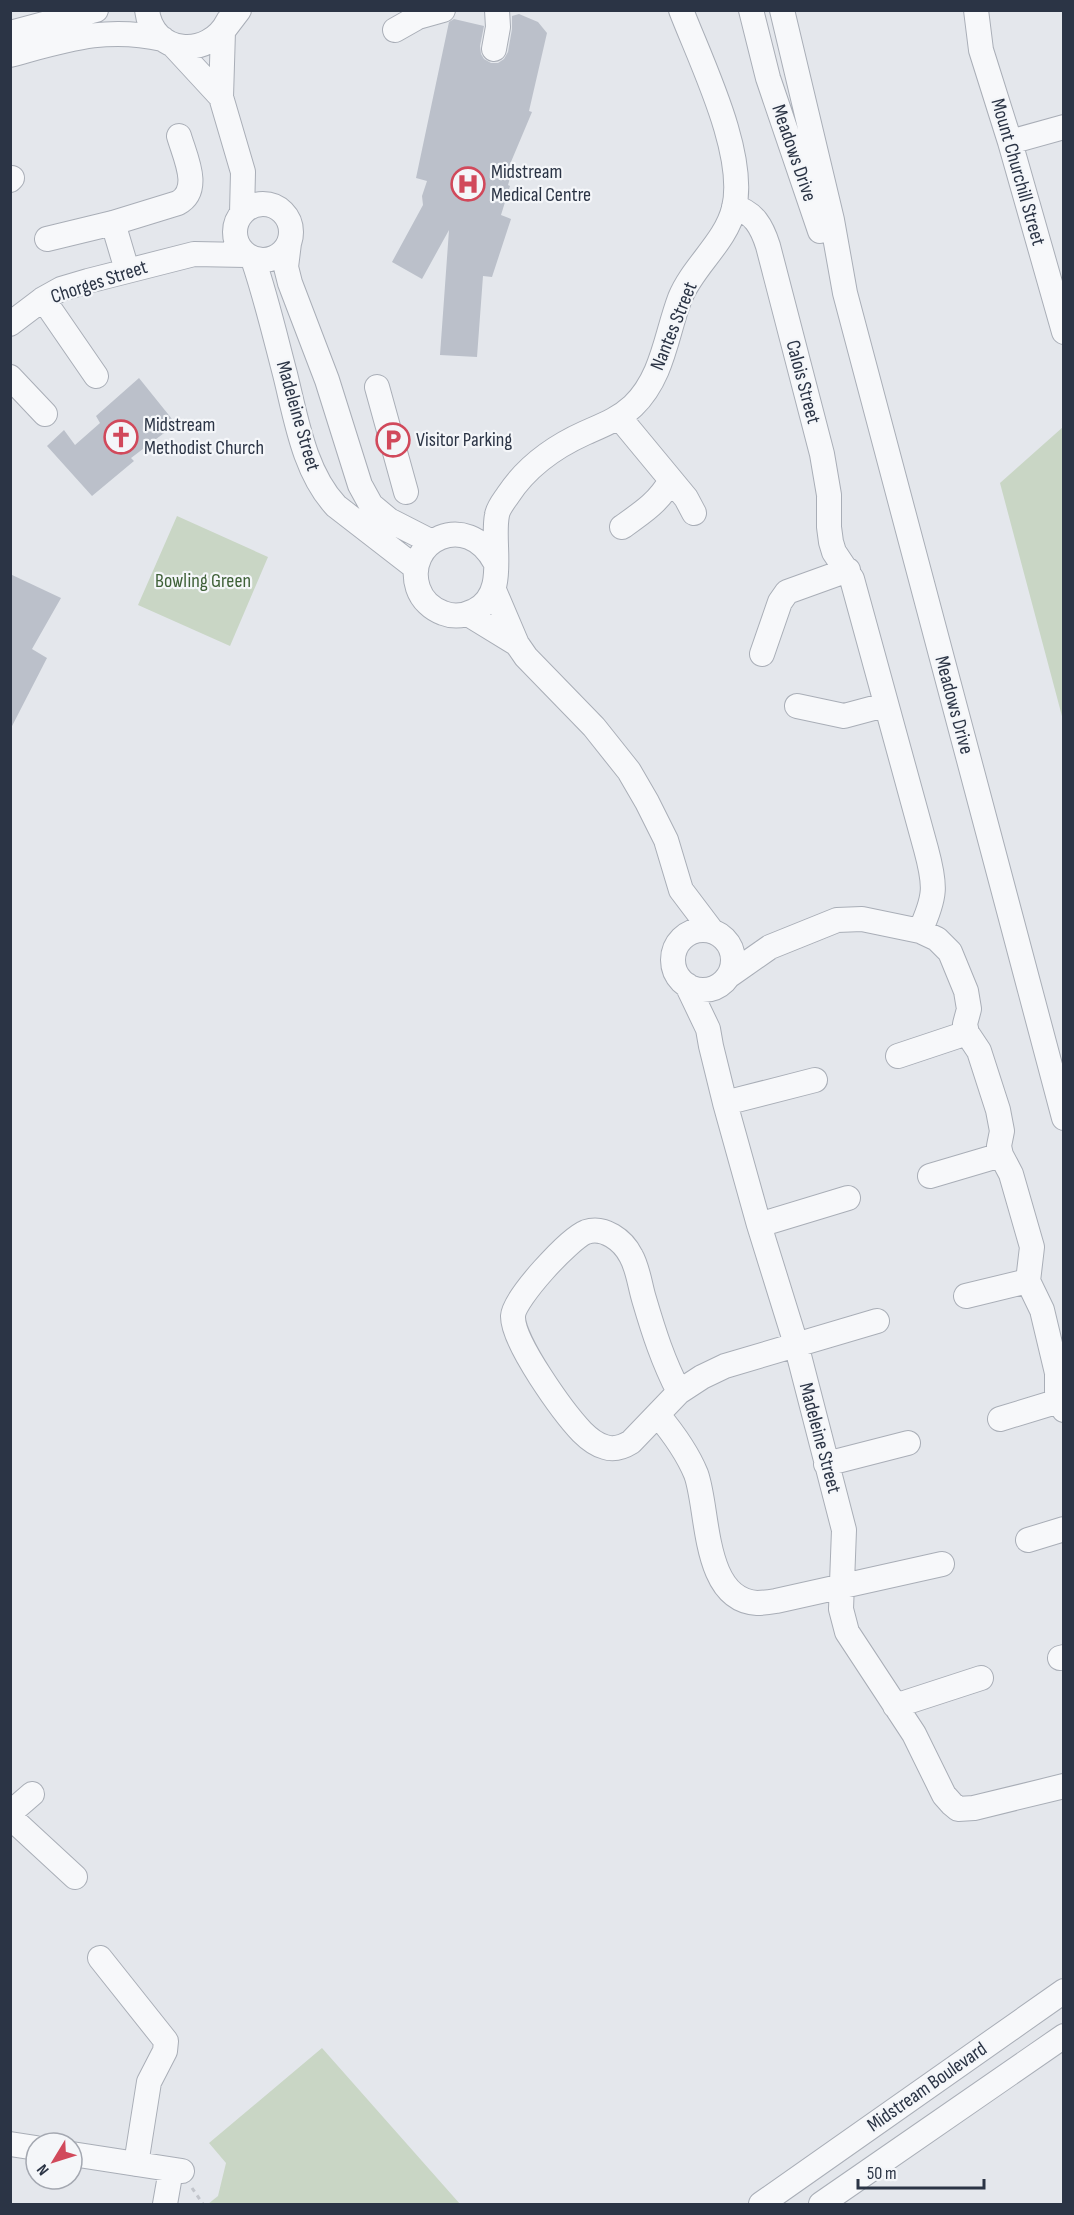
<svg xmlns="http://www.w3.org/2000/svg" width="1074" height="2215" viewBox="0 0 1074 2215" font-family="'Sofia Sans Condensed',sans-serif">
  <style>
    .park { fill: #c9d6c5 }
    .building { fill: #bbc0ca }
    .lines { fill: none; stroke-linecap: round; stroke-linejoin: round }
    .minor-casing { stroke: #a9aeb7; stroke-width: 26 }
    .path { stroke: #c2c5cb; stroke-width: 3; stroke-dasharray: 4.5 4.5; stroke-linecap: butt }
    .minor { stroke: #f7f8fa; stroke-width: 24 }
    .labels { text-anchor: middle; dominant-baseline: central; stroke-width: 4.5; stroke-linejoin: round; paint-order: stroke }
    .street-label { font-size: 20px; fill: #2b3445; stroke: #f4f6f9 }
    .poi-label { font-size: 20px; fill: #2b3445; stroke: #f4f6f9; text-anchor: start }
    .park-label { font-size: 20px; fill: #3f6138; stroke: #f4f6f9 }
  </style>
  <rect width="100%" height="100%" fill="#e4e7ec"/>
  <path class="park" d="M 1063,427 L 1063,720 L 1000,483 Z
    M 177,516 L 268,557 L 230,646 L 138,605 Z
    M 322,2048 L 460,2204 L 208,2204 L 218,2196 L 226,2163 L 209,2143 Z"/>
  <path class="building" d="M 519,14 L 538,22 L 547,33 L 529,111 L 532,112 L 505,176 L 510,178 L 508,185 L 510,186 L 501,215 L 511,219 L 492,277 L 483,276 L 477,357 L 440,355 L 449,230 L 422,279 L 392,262 L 423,205 L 422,196 L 427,181 L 416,178 L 449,22 L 454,19 L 484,26 L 480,46 L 481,54 L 484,59 L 491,63 L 498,63 L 504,59 L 508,52 L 512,29 L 512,16 Z
    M 139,378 L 176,424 L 131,458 L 134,461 L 92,496 L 47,446 L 64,430 L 75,445 L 100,423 L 96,416 Z
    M 10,574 L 61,598 L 32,649 L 47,658 L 10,730 Z"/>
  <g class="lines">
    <defs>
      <path id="minor" d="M 147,10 C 152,55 209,59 228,21
        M 239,10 L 223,31 L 221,97 L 243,172 L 242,213
        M 751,10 L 768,78 L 820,231
        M 782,10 L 832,220 L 845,293 L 1064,1118
        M 976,10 L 981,50 L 1010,142 L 1064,332
        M 395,30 L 418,17 L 443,10
        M 10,33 L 96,10
        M 173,45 L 221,97
        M 494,49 L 498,27 L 497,10
        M 10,55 C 66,40 105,26 163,39
        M 1010,142 L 1064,127
        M 10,180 L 12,178
        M235 232a28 28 0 1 1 56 0a28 28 0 1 1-56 0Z
        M 734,207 C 754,212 762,227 768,246 L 822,454 L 829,495 L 829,527 L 831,542 L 834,552 L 852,579 L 926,849 C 936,886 936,896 920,931
        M 113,223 L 127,270
        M 47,239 L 113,223 L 178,203 C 202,190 185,157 179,136
        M 289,243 L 286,267 L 290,283 L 327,380 L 360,485 L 371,505 L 389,520 L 432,542
        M 253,259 C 266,297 275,336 285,374 C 296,418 304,472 336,506 L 416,568
        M 43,299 L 96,376
        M 10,324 L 43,299 L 61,289 L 88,281 L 194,254 L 246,255
        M 10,377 L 45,414
        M 377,387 L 406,492
        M 619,417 L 686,498 L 694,513
        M 622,527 C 642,513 659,502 671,480
        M 495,562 C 467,509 403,541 418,588 C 422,600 432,609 443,613 C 453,617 464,616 474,611 C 509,595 491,545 497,515 C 498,508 504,501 508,495 C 527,466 554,447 585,433 C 603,425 619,419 633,406 C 663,377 666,335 680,298 C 693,266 726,242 734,208 C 747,154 701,62 681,10
        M 494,590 L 517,644 L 526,657 L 594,727 L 629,771 L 647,802 L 666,840 L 681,890 L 712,931
        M 468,614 L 517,644
        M 762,654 L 780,602 L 787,592 L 848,570
        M 797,706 L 844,716 L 885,705
        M673 960a30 30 0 1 1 60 0a30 30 0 1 1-60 0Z
        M 730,975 L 770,947 L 837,920 L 862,919 L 920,931 L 937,939 L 950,952 L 966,991 L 969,1009 L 965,1024 L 967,1033 L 979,1051 L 998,1110 L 1002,1131 L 999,1146 L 1001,1155 L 1011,1174 L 1032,1247 L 1028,1281 L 1042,1310 L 1057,1373 L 1057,1392 L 1064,1410
        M 687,985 L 708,1029 L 711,1046 L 725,1103 L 759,1225 L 796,1344 L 844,1530 L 841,1609 L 847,1632 L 914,1734 L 944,1795 L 952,1804 L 958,1809 L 974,1808 L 1064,1786
        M 898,1056 L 967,1033
        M 725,1103 L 815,1080
        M 930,1176 L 1001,1155
        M 759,1225 L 848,1198
        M 966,1296 L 1028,1281
        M 679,1392 C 663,1361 654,1333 644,1299 C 640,1286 638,1268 631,1256 C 623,1240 604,1226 586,1232 C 569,1239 514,1298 513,1316 C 512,1342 564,1413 582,1432 C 588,1438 597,1445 605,1447 C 614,1450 623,1447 631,1442 L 679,1392 L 702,1377 L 725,1366 L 877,1321
        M 658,1415 C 673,1433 687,1452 696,1474 C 709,1509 702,1600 757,1603 C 763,1603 770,1602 776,1601 L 942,1564
        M 1000,1419 L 1059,1401
        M 826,1464 L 908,1443
        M 1028,1540 L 1064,1529
        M 1060,1658 L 1064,1657
        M 895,1706 L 981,1678
        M 10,1813 L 32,1794
        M 10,1817 L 75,1877
        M 100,1958 L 166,2041 L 165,2051 L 149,2082 L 136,2164
        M 10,2144 L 36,2148
        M 72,2154 L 182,2171
        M 165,2204 L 171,2170
        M 761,2204 L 1064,1991
        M 821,2204 L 1064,2036"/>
    </defs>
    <use href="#minor" class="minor-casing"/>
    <path class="path" d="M 192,2188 L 203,2204"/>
    <use href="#minor" class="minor"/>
  </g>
  <defs>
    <symbol id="hospital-ring" viewBox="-11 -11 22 22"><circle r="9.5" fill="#f4f6f9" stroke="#d1495b" stroke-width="1.5"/><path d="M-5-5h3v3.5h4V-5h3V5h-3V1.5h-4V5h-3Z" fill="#d1495b"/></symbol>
    <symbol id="church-ring" viewBox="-11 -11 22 22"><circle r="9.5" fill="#f4f6f9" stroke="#d1495b" stroke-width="1.5"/><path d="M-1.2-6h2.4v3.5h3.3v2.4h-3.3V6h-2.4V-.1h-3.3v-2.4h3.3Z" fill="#d1495b"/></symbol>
    <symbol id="parking-ring" viewBox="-11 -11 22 22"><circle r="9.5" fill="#f4f6f9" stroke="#d1495b" stroke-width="1.5"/><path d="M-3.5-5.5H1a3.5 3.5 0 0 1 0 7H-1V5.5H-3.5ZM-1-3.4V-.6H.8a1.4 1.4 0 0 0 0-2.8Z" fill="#d1495b"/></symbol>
  </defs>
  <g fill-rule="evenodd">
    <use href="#hospital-ring" x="449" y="165" width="38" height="38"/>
    <use href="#church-ring" x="102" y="418" width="38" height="38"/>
    <use href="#parking-ring" x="374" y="421" width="38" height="38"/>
  </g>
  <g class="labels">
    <g class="street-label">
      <text transform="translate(794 153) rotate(71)">Meadows Drive</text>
      <text transform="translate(1018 172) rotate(74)">Mount Churchill Street</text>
      <text transform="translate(99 282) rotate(-18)">Chorges Street</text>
      <text transform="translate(674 326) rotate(-68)">Nantes Street</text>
      <text transform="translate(803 382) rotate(75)">Calois Street</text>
      <text transform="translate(298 416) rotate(74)">Madeleine Street</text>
      <text transform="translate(954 705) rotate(75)">Meadows Drive</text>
      <text transform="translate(820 1438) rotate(75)">Madeleine Street</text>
      <text transform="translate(927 2087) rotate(-35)">Midstream Boulevard</text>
    </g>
    <g class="poi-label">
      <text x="491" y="172">Midstream<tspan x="491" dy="23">Medical Centre</tspan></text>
      <text x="144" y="425">Midstream<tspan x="144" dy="23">Methodist Church</tspan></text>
      <text x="416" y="440">Visitor Parking</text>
    </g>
    <g class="park-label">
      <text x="203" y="581">Bowling Green</text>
    </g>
  </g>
  <rect width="1074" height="2215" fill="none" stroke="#2b3445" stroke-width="24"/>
  <g transform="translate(54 2161) rotate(232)"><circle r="28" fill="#f4f6f9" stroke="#a4a8b1" stroke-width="1.5"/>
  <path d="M0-4.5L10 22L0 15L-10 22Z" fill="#d1495b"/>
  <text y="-9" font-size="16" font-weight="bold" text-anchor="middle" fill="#2b3445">N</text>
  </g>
  <path d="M858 2179v9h126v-9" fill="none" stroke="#2b3445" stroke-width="3"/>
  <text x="867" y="2179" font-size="18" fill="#2b3445" stroke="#f4f6f9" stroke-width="4.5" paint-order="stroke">50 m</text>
</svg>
